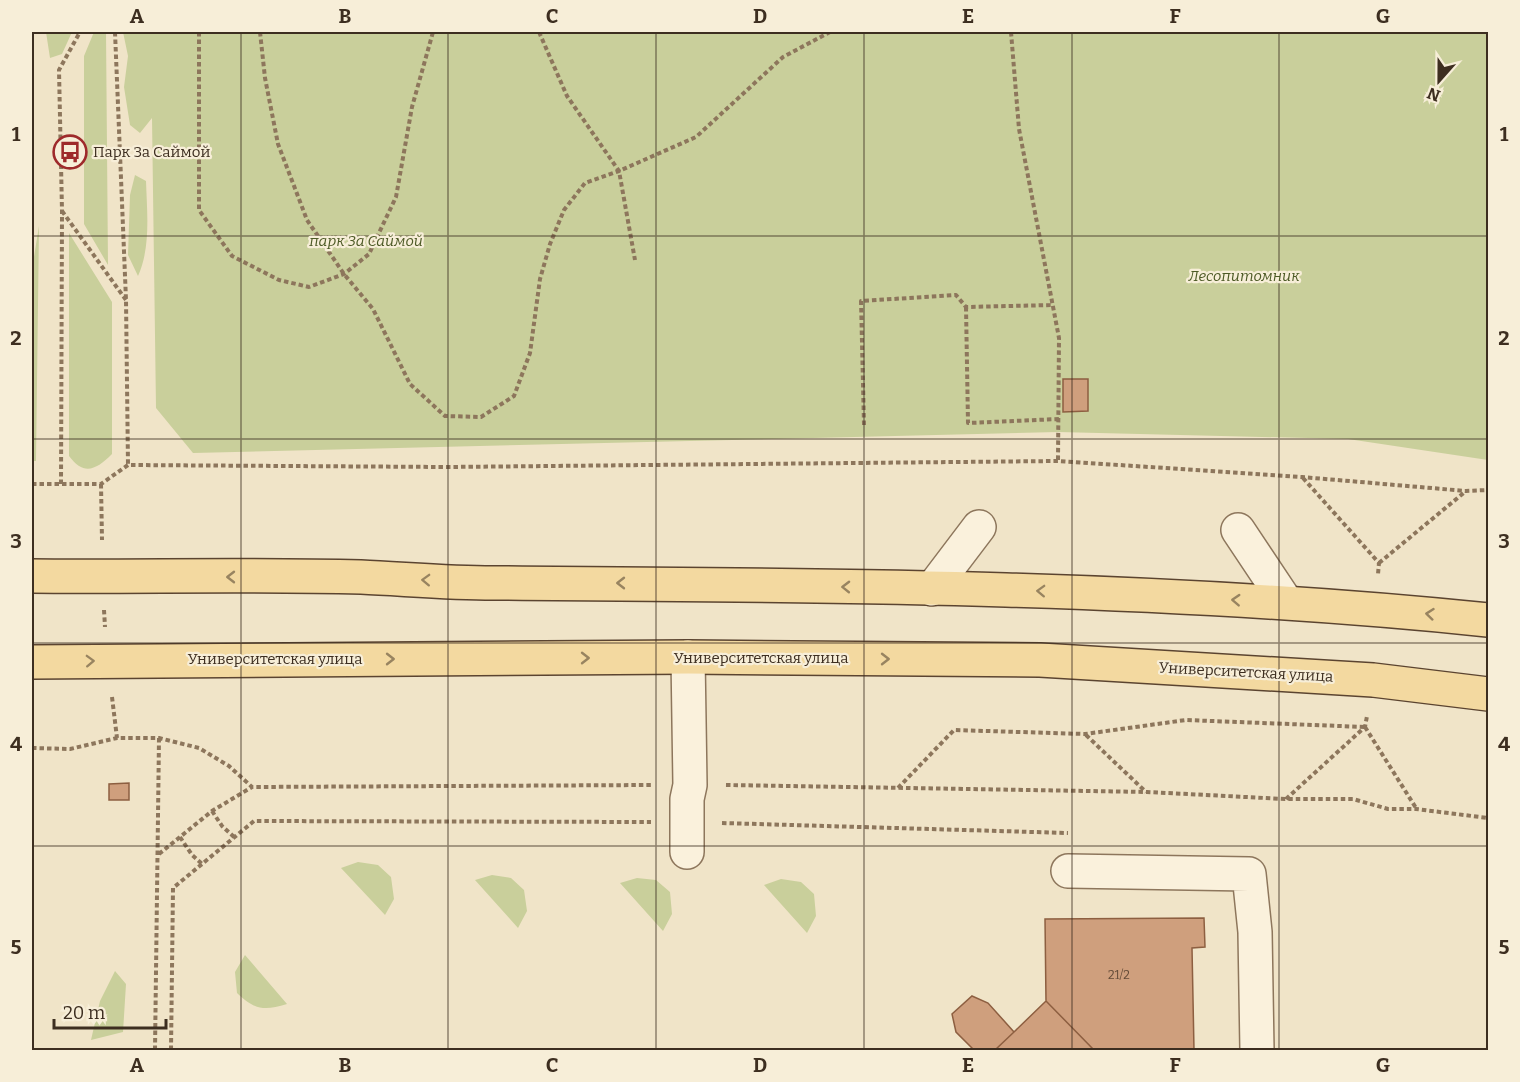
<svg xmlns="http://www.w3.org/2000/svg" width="1520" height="1082" viewBox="0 0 1520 1082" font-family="Bitter,serif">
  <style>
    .green { fill: #c9cf9b }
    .building { fill: #cf9f7d; stroke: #8d5f41; stroke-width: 1.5 }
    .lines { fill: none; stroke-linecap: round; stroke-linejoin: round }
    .minor-casing { stroke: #8d765c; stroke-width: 36 }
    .major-casing { stroke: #5b4430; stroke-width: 36 }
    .path { stroke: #8d765c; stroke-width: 4; stroke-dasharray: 4.5 3; stroke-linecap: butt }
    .minor { stroke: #faf1dc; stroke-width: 33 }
    .major { stroke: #f3d9a0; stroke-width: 33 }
    .oneway { stroke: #988460 }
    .grid { fill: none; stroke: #3d2e20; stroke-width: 1.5; stroke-opacity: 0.55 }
    .labels { text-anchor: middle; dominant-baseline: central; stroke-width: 4.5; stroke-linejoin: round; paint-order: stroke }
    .number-label { font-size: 12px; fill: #624a37 }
    .poi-label { font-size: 15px; fill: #3d2e20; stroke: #f7eed8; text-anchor: start }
    .park-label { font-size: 15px; font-style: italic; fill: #4d5a26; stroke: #f7eed8 }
    .street-label { font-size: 15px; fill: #3d2e20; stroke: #f7eed8 }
    .neatline { fill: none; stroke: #3d2e20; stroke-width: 2 }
    .grid-label { font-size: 20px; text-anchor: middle; font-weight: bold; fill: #3d2e20 }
  </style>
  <rect width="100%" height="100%" fill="#f0e4c8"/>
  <path class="green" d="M 46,32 L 72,32 L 62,54 L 50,58 Z
    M 94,32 L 106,32 L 108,265 L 84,224 L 84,56 Z
    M 123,32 L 1488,32 L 1488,460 L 1348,439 L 1058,432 L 193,453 L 156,408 L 152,118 L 140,133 L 130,125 L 124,87 L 128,56 Z
    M 135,175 L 146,181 C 147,212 151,247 138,276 L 128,255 L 130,195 Z
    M 39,226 L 36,461 L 32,461 L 32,269 Z
    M 69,233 L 112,302 L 112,454 C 96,470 84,476 69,456 Z
    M 358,862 L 378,865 L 391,877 L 394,899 L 385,915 L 341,868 Z
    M 492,875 L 511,878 L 524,890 L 527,911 L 518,928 L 475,880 Z
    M 637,878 L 656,880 L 670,892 L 672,914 L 663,931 L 620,883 Z
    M 781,879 L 801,882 L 814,894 L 816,916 L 807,933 L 764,885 Z
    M 245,955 L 287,1004 C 264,1011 255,1010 237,993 L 235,972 Z
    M 115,971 L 126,984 L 123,1032 L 91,1040 L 100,1001 Z"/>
  <path class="building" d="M 1063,379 L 1088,379 L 1088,411 L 1063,412 Z
    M 129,783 L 129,800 L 109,800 L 109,784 Z
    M 1204,918 L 1205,947 L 1192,948 L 1194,1050 L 1094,1050 L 1046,1001 L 1045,919 Z
    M 972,996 L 988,1003 L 1014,1032 L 995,1050 L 974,1050 L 956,1032 L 952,1014 Z
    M 1046,1001 L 1094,1050 L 995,1050 L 1014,1032 Z"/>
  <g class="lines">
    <defs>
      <path id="minor" d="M 1238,530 L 1286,602
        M 932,589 L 979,527
        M 687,852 L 687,799 L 690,785 L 688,657
        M 1068,871 L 1249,874 L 1255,932 L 1257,1050"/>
      <path id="major" d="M 32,576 C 141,577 251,574 361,577 C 405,579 449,583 493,583 C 825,585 1158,586 1488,620
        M 32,662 L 688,657 L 1040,660 L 1373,680 L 1488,694"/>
    </defs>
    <use href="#minor" class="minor-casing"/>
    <use href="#major" class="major-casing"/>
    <path class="path" d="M 115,32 L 126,300 L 128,465
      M 199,32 L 199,210 L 232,256 L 279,280 L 309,287 L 344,274 L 369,254 L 396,197 L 412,107 L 433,32
      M 260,32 L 265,78 L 278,144 L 307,220 L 344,274 L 373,309 L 410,384 L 445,416 L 481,417 L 514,396 L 530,353 L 540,279 L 550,244 L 564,210 L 585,183 L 619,171 L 696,137 L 783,57 L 830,32
      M 539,32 L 567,96 L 619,171 L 635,260
      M 1011,32 L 1019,129 L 1059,338 L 1058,461
      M 62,211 L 126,300
      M 966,307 L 968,423 L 1059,419
      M 864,425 L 861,301 L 956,295 L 966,307 L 1053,305
      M 1303,478 L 1379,563 L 1378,574
      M 32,484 L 101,484 L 128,465 L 447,467 L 1058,461 L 1302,477 L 1466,491 L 1488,490
      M 61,484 L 62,211 L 59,70 L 80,32
      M 101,484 L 102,540
      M 1379,563 L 1466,491
      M 104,610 L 105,627
      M 112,697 L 117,738
      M 1365,727 L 1416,808
      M 1086,735 L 1146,792
      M 32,748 L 70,749 L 117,738 L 159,738 L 199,748 L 229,766 L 252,787 L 653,785
      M 726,785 L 1147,792 L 1285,799 L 1353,799 L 1388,809 L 1416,809 L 1488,818
      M 898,788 L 954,730 L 1085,734 L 1186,720 L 1365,727
      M 1286,799 L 1365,727 L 1367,716
      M 212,811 L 222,826 L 234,837
      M 722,823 L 1068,833
      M 180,837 L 192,855 L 202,864
      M 159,854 L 212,811 L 252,787
      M 155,1050 L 159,738
      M 171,1050 L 173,888 L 254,821 L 651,822"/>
    <use href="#minor" class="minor"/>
    <use href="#major" class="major"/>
  </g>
  <defs><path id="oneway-chevron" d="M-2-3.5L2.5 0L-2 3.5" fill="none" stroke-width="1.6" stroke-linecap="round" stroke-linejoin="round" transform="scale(1.5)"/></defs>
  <g class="oneway">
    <use href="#oneway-chevron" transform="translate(231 577) rotate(-180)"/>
    <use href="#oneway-chevron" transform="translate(426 580) rotate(-178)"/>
    <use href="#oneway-chevron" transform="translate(621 583) rotate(-180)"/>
    <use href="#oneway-chevron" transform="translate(846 587) rotate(-179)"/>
    <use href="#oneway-chevron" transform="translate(1041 591) rotate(-178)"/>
    <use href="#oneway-chevron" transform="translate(1236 600) rotate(-177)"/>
    <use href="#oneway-chevron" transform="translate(1430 614) rotate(-174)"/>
    <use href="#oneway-chevron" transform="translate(585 658)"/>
    <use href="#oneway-chevron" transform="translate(390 659)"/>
    <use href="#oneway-chevron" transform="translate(885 659)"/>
    <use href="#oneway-chevron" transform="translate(90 661) rotate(-2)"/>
  </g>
  <path class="grid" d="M 241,32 L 241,1050M 448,32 L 448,1050M 656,32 L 656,1050M 864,32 L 864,1050M 1072,32 L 1072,1050M 1279,32 L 1279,1050M 32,236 L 1488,236M 32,439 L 1488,439M 32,643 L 1488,643M 32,846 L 1488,846"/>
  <defs>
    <symbol id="bus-ring" viewBox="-11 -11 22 22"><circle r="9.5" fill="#f7eed8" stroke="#9e2a2b" stroke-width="1.5"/><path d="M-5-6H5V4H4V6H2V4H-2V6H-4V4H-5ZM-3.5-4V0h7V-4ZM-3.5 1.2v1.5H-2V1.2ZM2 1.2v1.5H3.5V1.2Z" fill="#9e2a2b"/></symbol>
  </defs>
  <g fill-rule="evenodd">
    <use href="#bus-ring" x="51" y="133" width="38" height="38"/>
  </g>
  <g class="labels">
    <g class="number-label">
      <text x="1119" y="975">21/2</text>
    </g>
    <g class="poi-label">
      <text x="93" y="152">Парк За Саймой</text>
    </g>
    <g class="park-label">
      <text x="366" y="241">парк За Саймой</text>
      <text x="1244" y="276">Лесопитомник</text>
    </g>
    <g class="street-label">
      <text x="761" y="658">Университетская улица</text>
      <text x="275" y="659">Университетская улица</text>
      <text transform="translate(1246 672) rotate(3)">Университетская улица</text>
    </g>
  </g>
  <rect width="1520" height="1082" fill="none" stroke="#f7eed8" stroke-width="66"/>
  <g transform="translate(1439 81) rotate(201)" stroke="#f7eed8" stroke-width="4.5" paint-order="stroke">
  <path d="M0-4.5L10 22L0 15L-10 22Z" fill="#3d2e20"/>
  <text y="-9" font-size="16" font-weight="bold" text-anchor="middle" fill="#3d2e20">N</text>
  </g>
  <path d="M54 1019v9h112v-9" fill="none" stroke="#3d2e20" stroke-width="3"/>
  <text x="63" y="1019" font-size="18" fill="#3d2e20" stroke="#f7eed8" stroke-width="4.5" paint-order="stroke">20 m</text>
  <rect x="33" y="33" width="1454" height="1016" class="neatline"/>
  <g class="grid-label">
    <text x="137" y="23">A</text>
    <text x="345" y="23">B</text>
    <text x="552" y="23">C</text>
    <text x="760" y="23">D</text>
    <text x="968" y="23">E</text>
    <text x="1175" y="23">F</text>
    <text x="1383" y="23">G</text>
    <text x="16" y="141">1</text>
    <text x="1504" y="141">1</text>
    <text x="16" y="345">2</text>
    <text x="1504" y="345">2</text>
    <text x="16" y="548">3</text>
    <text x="1504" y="548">3</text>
    <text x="16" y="751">4</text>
    <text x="1504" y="751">4</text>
    <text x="16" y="954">5</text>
    <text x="1504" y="954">5</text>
    <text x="137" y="1072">A</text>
    <text x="345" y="1072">B</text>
    <text x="552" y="1072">C</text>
    <text x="760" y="1072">D</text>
    <text x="968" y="1072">E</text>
    <text x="1175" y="1072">F</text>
    <text x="1383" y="1072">G</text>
  </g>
</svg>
